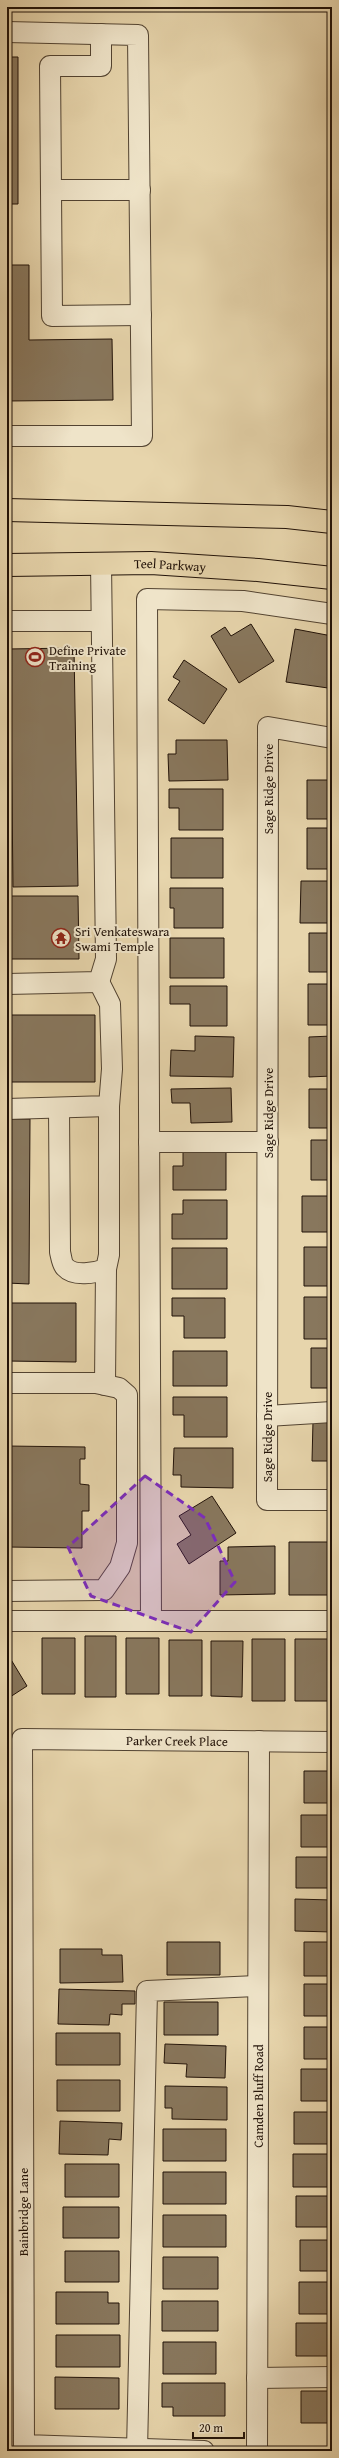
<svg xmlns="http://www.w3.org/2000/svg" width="339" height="2458" viewBox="0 0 339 2458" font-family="'Gentium Book Plus',serif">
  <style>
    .building { fill: #88775d; stroke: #211208 }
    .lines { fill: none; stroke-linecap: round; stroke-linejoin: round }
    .minor-casing { stroke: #524331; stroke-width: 22 }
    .major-casing { stroke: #211208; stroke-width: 24 }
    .minor { stroke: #efe4c9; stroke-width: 20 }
    .major { stroke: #e7d5ac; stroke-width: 22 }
    .marked { fill: #7b2cbf; fill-opacity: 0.2; stroke: #7b2cbf; stroke-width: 3; stroke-dasharray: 8 5; stroke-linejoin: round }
    .labels { text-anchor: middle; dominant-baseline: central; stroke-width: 4; stroke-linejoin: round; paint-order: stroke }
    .street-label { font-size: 13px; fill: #211208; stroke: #efe4c9 }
    .poi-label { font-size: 13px; fill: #211208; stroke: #efe4c9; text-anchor: start }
  </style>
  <rect width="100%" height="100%" fill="#e7d5ac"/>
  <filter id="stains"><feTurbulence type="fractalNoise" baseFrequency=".005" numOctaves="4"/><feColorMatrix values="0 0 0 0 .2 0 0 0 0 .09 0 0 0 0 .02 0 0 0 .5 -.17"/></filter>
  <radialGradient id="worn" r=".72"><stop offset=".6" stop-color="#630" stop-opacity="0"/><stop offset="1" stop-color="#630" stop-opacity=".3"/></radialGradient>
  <path class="building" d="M 7,57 L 18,57 L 18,204 L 7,204 Z
    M 7,265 L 29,265 L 29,340 L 112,339 L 113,400 L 7,401 Z
    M 251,624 L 274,661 L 239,683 L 211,636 L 225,627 L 231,636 Z
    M 295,629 L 332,636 L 332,661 L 328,688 L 286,682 Z
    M 74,648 L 78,886 L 13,887 L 11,713 L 7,713 L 7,649 Z
    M 184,660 L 227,689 L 204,724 L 168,700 L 180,681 L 173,677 Z
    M 176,740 L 227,740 L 228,780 L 169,781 L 168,754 L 176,754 Z
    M 307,780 L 332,780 L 332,819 L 307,819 Z
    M 169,789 L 223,789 L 223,830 L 179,830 L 179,808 L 169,808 Z
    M 307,828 L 332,828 L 332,869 L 307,869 Z
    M 171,838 L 223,838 L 223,878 L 171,878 Z
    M 301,881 L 332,881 L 332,923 L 300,923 Z
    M 170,888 L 223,888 L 223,928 L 174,928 L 174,908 L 170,908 Z
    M 7,896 L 78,896 L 79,959 L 7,959 Z
    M 309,933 L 332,933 L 332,972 L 309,972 Z
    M 170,938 L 224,938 L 224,978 L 170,978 Z
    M 308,984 L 332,984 L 332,1025 L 308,1025 Z
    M 170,986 L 227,986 L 227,1026 L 190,1026 L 190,1004 L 170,1004 Z
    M 7,1015 L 95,1015 L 95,1082 L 7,1082 Z
    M 195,1036 L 234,1037 L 233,1077 L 170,1076 L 171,1050 L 195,1051 Z
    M 332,1036 L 332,1076 L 309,1077 L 309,1037 Z
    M 231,1088 L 232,1122 L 191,1123 L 190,1103 L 172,1103 L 171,1089 Z
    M 309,1089 L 332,1089 L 332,1128 L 309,1128 Z
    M 7,1119 L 30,1119 L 29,1284 L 7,1283 Z
    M 311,1140 L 332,1140 L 332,1180 L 311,1180 Z
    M 183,1149 L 226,1149 L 226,1190 L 173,1190 L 173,1166 L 183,1166 Z
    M 302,1196 L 332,1196 L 332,1232 L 302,1232 Z
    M 183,1200 L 227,1200 L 227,1239 L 172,1239 L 172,1214 L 183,1214 Z
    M 304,1247 L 332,1247 L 332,1286 L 304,1286 Z
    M 172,1248 L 227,1248 L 227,1289 L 172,1289 Z
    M 304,1297 L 332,1297 L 332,1339 L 304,1339 Z
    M 172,1298 L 225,1298 L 225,1338 L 184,1338 L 184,1316 L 172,1316 Z
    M 7,1303 L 76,1303 L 76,1362 L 7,1361 Z
    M 311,1348 L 332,1348 L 332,1388 L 311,1388 Z
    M 173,1351 L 227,1351 L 227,1386 L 173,1386 Z
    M 173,1397 L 227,1397 L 227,1437 L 184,1437 L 184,1415 L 173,1415 Z
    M 313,1421 L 332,1421 L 332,1461 L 312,1461 Z
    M 7,1446 L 85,1447 L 85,1459 L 80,1459 L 80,1484 L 89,1485 L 89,1511 L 82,1511 L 82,1548 L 7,1547 Z
    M 174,1448 L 233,1448 L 233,1488 L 181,1487 L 181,1475 L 173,1475 Z
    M 212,1496 L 236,1533 L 189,1564 L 177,1544 L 191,1535 L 179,1516 Z
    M 289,1542 L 331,1542 L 331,1595 L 289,1595 Z
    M 275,1546 L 275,1594 L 220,1595 L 220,1561 L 228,1561 L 228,1547 Z
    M 85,1636 L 116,1636 L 116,1697 L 85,1697 Z
    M 42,1638 L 75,1638 L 75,1694 L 42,1694 Z
    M 126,1638 L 159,1638 L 159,1694 L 126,1694 Z
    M 252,1639 L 285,1639 L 285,1701 L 252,1701 Z
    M 295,1639 L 328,1639 L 328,1701 L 295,1701 Z
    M 169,1640 L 202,1640 L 202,1696 L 169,1696 Z
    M 211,1641 L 243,1641 L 242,1697 L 211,1696 Z
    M 7,1653 L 27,1686 L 7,1699 Z
    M 304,1771 L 332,1771 L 332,1803 L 304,1803 Z
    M 301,1815 L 332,1815 L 332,1847 L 301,1847 Z
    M 296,1857 L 332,1857 L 332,1888 L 296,1888 Z
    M 295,1899 L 332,1900 L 332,1932 L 295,1931 Z
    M 167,1942 L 220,1942 L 220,1975 L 167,1975 Z
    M 304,1942 L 332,1942 L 332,1976 L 304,1976 Z
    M 60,1949 L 102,1949 L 102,1955 L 122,1955 L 123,1982 L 60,1983 Z
    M 304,1984 L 332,1984 L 332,2016 L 304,2016 Z
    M 59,1989 L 135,1991 L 135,2004 L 122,2004 L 122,2015 L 110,2014 L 109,2025 L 58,2024 Z
    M 164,2002 L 218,2002 L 218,2035 L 164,2035 Z
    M 304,2027 L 332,2027 L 332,2059 L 304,2059 Z
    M 56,2033 L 120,2033 L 120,2065 L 56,2065 Z
    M 165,2044 L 226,2046 L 225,2078 L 186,2077 L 187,2064 L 164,2063 Z
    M 301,2069 L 332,2069 L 332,2101 L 301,2101 Z
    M 57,2080 L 120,2080 L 120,2111 L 57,2111 Z
    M 165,2086 L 227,2087 L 227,2120 L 172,2119 L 172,2108 L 165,2108 Z
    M 294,2112 L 332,2112 L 332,2144 L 294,2144 Z
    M 60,2121 L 122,2123 L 121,2140 L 109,2139 L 108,2155 L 59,2154 Z
    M 163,2129 L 226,2129 L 226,2161 L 163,2161 Z
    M 293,2154 L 332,2154 L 332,2187 L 293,2187 Z
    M 65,2164 L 119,2164 L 119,2197 L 65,2197 Z
    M 163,2172 L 226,2172 L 226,2204 L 163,2204 Z
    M 296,2196 L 332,2196 L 332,2227 L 296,2227 Z
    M 63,2207 L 119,2207 L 119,2238 L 63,2238 Z
    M 163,2215 L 226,2215 L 226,2247 L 163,2247 Z
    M 300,2240 L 332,2240 L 332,2271 L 300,2271 Z
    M 65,2251 L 119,2251 L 119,2282 L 65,2282 Z
    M 163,2257 L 218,2257 L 218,2289 L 163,2289 Z
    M 299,2282 L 332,2282 L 332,2314 L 299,2314 Z
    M 56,2292 L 108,2292 L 108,2303 L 119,2303 L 119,2324 L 56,2324 Z
    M 162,2301 L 218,2301 L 218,2331 L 162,2331 Z
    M 296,2323 L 332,2323 L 332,2356 L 296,2356 Z
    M 56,2335 L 120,2335 L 120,2367 L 56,2367 Z
    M 163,2342 L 216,2342 L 216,2374 L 163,2374 Z
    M 55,2377 L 119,2378 L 119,2409 L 55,2409 Z
    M 162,2383 L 225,2383 L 225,2416 L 173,2416 L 173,2407 L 162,2407 Z
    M 301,2391 L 332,2391 L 332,2423 L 301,2423 Z"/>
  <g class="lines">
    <defs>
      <g id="minor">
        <path d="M 7,32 L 138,35 L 142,436 L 7,436"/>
        <path d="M 101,34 L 101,66 L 50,66 L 52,316 L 141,315"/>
        <path d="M 51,190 L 140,190"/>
        <path d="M 7,621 L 101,621"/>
        <path d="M 332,738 L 268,727 L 267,1500 L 332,1500"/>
        <path d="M 7,984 L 99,982 L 106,959 L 101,563"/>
        <path d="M 59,1108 L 60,1252 C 61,1256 62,1264 65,1267 C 74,1277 95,1273 106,1269 L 109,1255 L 109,1106"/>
        <path d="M 7,1109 L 109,1106 L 112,1069 L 110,1004 L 99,982"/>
        <path d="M 149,1142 L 268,1142"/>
        <path d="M 7,1383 L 96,1383 L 119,1388 L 127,1395 L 127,1543 L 120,1567 L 104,1590 L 7,1591"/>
        <path d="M 105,1385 L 106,1269"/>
        <path d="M 267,1416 L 332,1412"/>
        <path d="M 7,1621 L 332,1621"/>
        <path d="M 151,1621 L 147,599 L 243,601 L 332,614"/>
        <path d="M 257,2378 L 332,2377"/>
        <path d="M 137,2451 L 147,1991 L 258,1986"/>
        <path id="s1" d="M 204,2451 L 24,2445 L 22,1739 L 332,1742"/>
        <path id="s2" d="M 257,2451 L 259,1741"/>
      </g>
      <g id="major">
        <path d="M 7,510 L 287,517 L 332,522"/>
        <path id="s3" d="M 7,565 L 151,563 L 258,570 L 332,578"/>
      </g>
    </defs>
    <use href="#minor" class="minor-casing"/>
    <use href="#major" class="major-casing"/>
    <use href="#minor" class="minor"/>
    <use href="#major" class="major"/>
  </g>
  <path class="marked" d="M 145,1476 L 205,1518 L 235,1582 L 191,1632 L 91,1596 L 68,1547 Z"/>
  <defs>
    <symbol id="stadium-ring" viewBox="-11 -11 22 22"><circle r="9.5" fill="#efe4c9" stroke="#8f2418" stroke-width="1.5"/><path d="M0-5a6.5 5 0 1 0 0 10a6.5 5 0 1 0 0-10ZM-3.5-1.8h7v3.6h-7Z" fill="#8f2418"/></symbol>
    <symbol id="temple-ring" viewBox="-11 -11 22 22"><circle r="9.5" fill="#efe4c9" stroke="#8f2418" stroke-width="1.5"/><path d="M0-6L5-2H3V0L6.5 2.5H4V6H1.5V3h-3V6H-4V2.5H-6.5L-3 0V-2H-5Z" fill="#8f2418"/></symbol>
  </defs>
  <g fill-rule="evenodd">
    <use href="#stadium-ring" x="24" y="646" width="22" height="22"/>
    <use href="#temple-ring" x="50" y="927" width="22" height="22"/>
  </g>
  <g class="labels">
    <g class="street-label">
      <text stroke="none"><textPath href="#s3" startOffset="163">Teel Parkway</textPath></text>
      <text transform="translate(268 789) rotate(-90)">Sage Ridge Drive</text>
      <text transform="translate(268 1113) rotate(-90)">Sage Ridge Drive</text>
      <text transform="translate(267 1437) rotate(-90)">Sage Ridge Drive</text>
      <text stroke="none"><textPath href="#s1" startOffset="1041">Parker Creek Place</textPath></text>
      <text stroke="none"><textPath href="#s2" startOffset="355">Camden Bluff Road</textPath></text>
      <text transform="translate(23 2212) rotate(-90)">Bainbridge Lane</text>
    </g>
    <g class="poi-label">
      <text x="49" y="650">Define Private<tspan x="49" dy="15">Training</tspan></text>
      <text x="75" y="931">Sri Venkateswara<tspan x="75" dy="15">Swami Temple</tspan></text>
    </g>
  </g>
  <rect width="339" height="2458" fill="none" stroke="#e7d5ac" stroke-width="24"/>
  <rect x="8" y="8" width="323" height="2442" fill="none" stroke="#211208" stroke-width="2"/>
  <rect x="12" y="12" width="315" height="2434" fill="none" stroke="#211208"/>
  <path d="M193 2432v6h51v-6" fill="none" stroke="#211208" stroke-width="2"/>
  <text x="199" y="2432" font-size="12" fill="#211208" stroke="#efe4c9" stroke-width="3" paint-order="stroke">20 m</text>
  <rect width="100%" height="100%" filter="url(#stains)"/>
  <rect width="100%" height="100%" fill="url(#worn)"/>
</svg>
